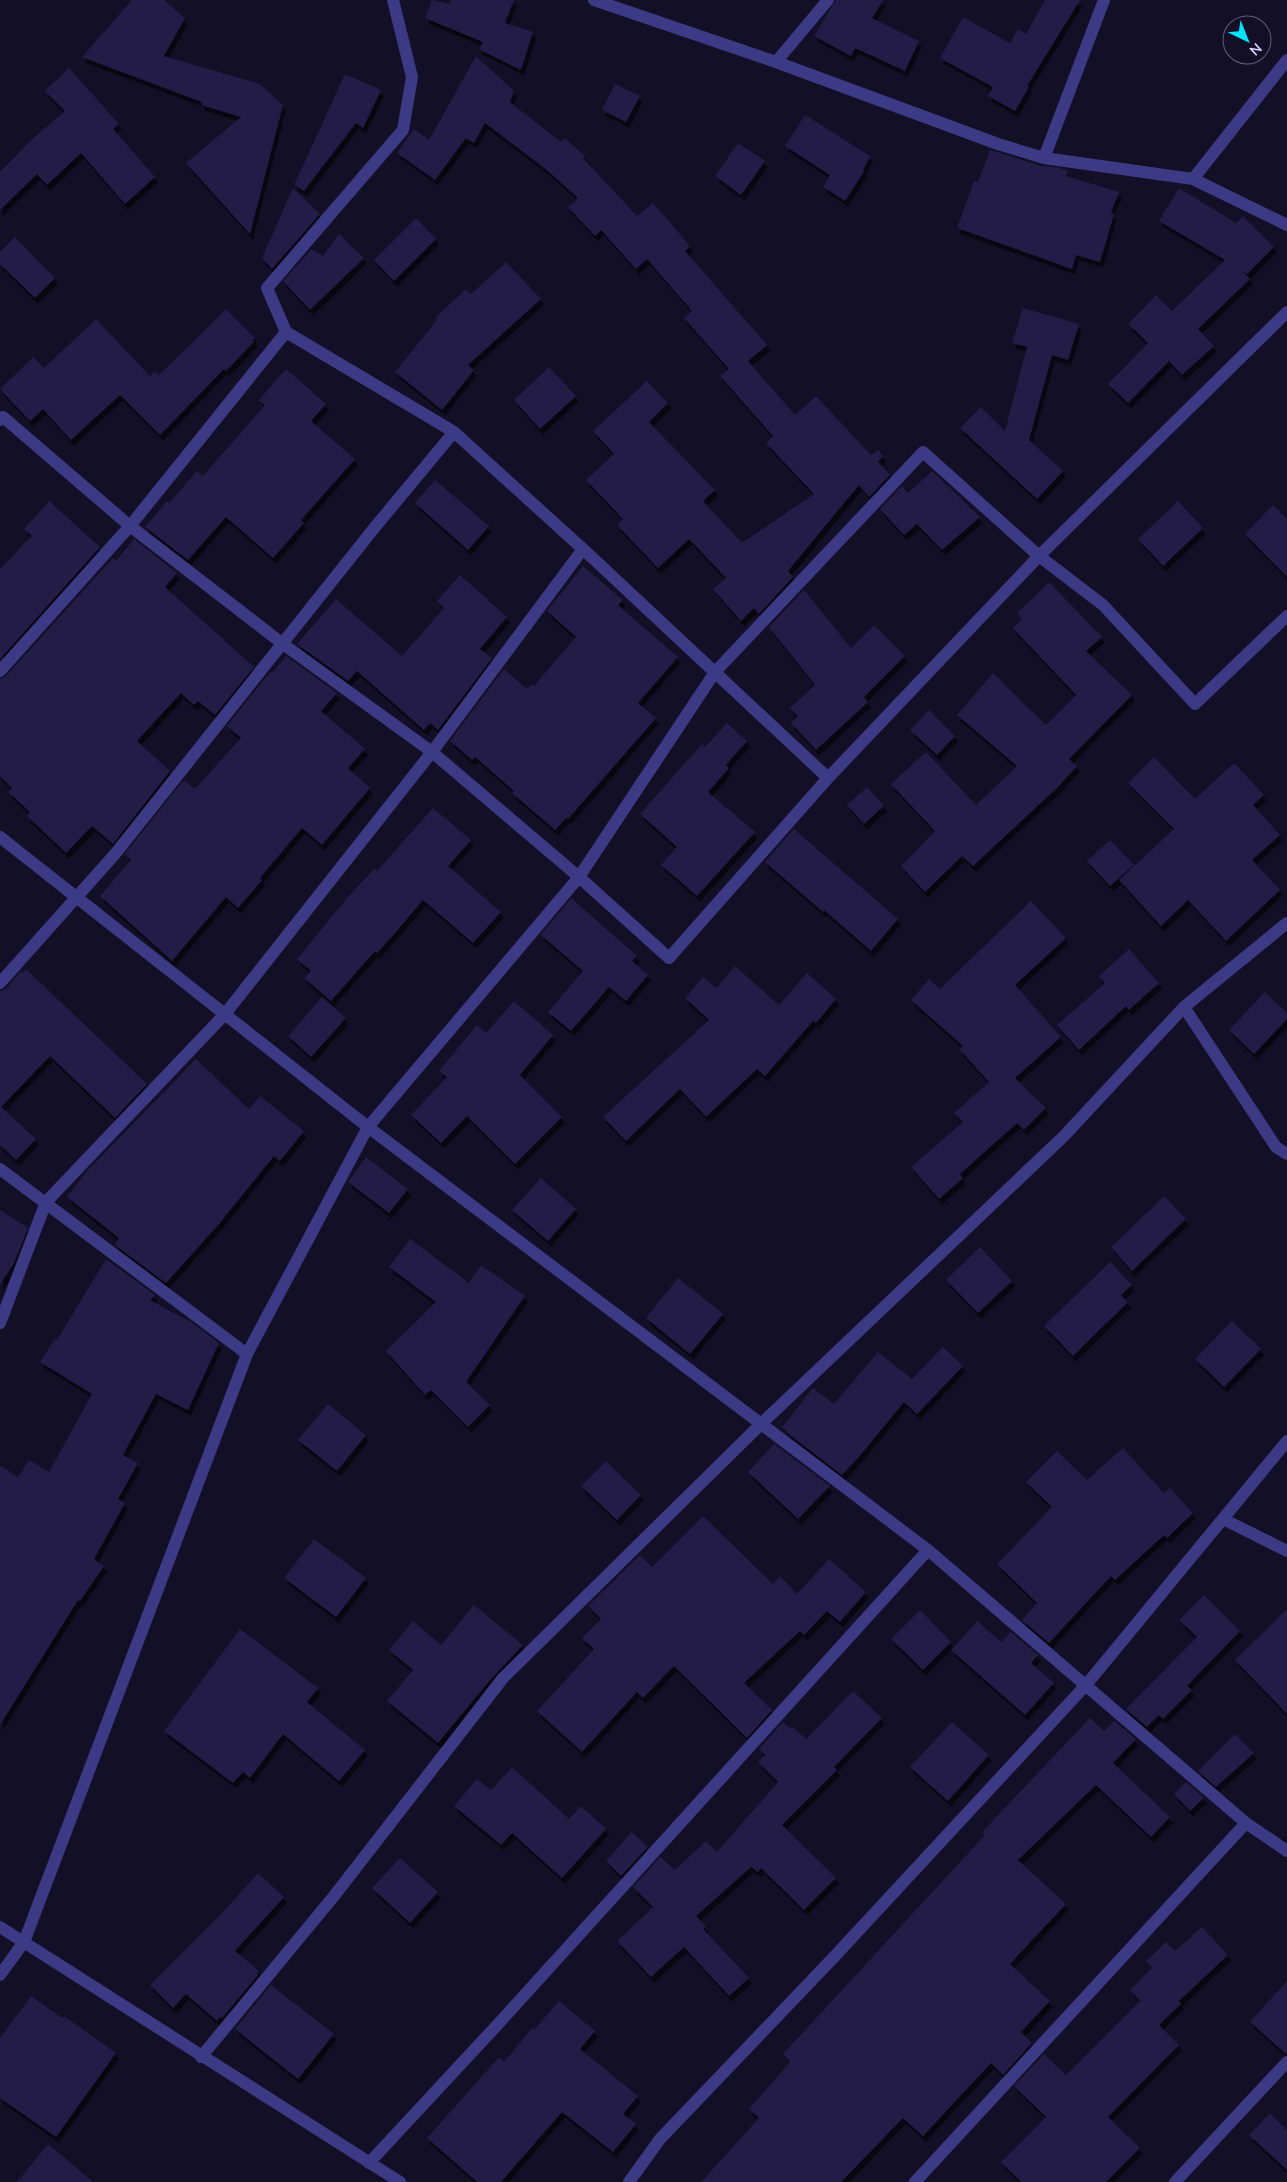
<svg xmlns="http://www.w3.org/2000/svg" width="1287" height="2182" viewBox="0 0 1287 2182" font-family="'Nunito Sans',sans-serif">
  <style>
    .building { fill: #241b47; filter: url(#shadow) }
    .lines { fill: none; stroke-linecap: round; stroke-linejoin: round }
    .minor { stroke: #3d3a85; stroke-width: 12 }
  </style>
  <defs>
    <filter id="shadow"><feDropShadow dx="3" dy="5.5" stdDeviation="0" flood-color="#0009"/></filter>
  </defs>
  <rect width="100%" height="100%" fill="#130f26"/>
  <path class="building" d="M 132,0 L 164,0 L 185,18 L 164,56 L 260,84 L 283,105 L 250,234 L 186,163 L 241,117 L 201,105 L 202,102 L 82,57 Z
    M 432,0 L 450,4 L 451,0 L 514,0 L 505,23 L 533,32 L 521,70 L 479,49 L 483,42 L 425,18 Z
    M 836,0 L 883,0 L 872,18 L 919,41 L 905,71 L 855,48 L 851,56 L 814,36 Z
    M 1045,0 L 1080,0 L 1027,86 L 1029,87 L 1015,111 L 988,96 L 993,87 L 940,58 L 963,17 L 1010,43 L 1018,29 L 1026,34 Z
    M 476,56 L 514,91 L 510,102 L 561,142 L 565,138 L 585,156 L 583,158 L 637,216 L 653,203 L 690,246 L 685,251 L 767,345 L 748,361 L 795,415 L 816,396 L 871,455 L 878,450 L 883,456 L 878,462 L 890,475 L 869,497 L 859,485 L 788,571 L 793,577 L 759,614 L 754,608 L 741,621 L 713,589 L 726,578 L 689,539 L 658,568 L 617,525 L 623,519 L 586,480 L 614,454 L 593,431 L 647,381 L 668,403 L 649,422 L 715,490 L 703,501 L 742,543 L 814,494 L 766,443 L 773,436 L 720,376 L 729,369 L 684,318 L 692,311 L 647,259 L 636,269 L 601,230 L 595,236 L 568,207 L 578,198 L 548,171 L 485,123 L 474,143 L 466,138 L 435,180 L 397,153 L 414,129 L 429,140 Z
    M 69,68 L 119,124 L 113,129 L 155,177 L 125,204 L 81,153 L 47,185 L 37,174 L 0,210 L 0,172 L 29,142 L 65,111 L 45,91 Z
    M 345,74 L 381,90 L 363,128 L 356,123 L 304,191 L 294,185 Z
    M 615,84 L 640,96 L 626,122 L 602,110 Z
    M 805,115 L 870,156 L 863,170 L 865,170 L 845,201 L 823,187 L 830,175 L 785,146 Z
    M 738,143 L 765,161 L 741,195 L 715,176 Z
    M 990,150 L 1042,166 L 1060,168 L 1068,171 L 1066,176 L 1119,192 L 1111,212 L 1114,214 L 1100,262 L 1076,255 L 1072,269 L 957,228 L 974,181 L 978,182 Z
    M 293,188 L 320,214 L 272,269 L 262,258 Z
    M 1179,188 L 1236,223 L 1243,216 L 1274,247 L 1247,274 L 1242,271 L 1250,279 L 1198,329 L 1214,346 L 1182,375 L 1169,361 L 1128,403 L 1108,384 L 1148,343 L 1128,324 L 1156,295 L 1172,311 L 1225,260 L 1159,221 Z
    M 416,218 L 436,239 L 394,281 L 374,260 Z
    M 339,234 L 364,258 L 310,310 L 283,281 L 312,249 L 323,256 Z
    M 15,237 L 55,278 L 35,298 L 0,264 L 0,252 Z
    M 506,262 L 541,299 L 468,365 L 474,370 L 442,410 L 395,372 L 437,320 L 435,318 L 466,289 L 471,294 Z
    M 1023,308 L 1079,324 L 1068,360 L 1052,355 L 1029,440 L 1063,471 L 1037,499 L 960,428 L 981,407 L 1005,431 L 1027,347 L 1012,343 Z
    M 226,309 L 255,338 L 252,340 L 254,342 L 226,371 L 224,369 L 160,435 L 120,395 L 71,440 L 43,409 L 30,421 L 0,389 L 33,357 L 44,368 L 96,319 L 150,376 L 155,371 L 159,375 Z
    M 549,367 L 576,396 L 540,429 L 514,400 Z
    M 286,369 L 326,404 L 311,421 L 355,459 L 301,520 L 304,523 L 273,558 L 226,517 L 188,560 L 145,527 L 167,501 L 169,503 L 197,471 L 203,476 L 265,405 L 259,400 Z
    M 932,471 L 980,517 L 942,550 L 917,524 L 904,535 L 880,509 L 902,486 L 908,493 Z
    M 435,480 L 489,526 L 468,550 L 415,503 Z
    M 49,501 L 100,547 L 0,659 L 0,569 L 32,536 L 24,529 Z
    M 1178,501 L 1203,528 L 1163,566 L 1138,539 Z
    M 1273,505 L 1287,519 L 1287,577 L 1245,534 Z
    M 134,539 L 177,573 L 165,587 L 254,667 L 215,715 L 198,701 L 194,705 L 181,693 L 137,741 L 170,771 L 113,844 L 92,826 L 66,853 L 27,816 L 30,812 L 8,792 L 12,788 L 0,776 L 0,679 L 6,676 L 113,558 L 116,561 Z
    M 583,566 L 623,600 L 618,605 L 678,657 L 638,703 L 656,718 L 568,819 L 566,818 L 555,830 L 512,793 L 514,791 L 475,757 L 472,760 L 450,741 L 504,669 L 527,689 L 532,684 L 534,686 L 576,637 L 547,611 Z
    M 460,575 L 507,617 L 480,649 L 492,658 L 438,730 L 430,723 L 424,730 L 357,671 L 348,681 L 297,644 L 336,599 L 402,656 L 444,608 L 437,601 Z
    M 1049,582 L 1102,637 L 1086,651 L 1132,695 L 1069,759 L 1077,766 L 1058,787 L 973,866 L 962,856 L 925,892 L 901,866 L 935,831 L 891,784 L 926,752 L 976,805 L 1017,766 L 957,715 L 993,673 L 1046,725 L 1076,695 L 1013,628 L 1022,619 L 1017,613 Z
    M 804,590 L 851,648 L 874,625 L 905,656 L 864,697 L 868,702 L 816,750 L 791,723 L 798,716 L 790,708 L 815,685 L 769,627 Z
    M 286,656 L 337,693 L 321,711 L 365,749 L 348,768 L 370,788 L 322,845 L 302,828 L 260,878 L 262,880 L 238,908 L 226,897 L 172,961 L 100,896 L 131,860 L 125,854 L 182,782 L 185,781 L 195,789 L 241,738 L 227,726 L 270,672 L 273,672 Z
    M 929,710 L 955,736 L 937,755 L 910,730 Z
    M 727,723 L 747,741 L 726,765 L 729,768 L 708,792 L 755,832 L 697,896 L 661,865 L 677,847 L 640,814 L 702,744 L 705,747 Z
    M 1154,757 L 1195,799 L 1234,763 L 1264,795 L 1253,805 L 1280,835 L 1252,860 L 1280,890 L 1226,941 L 1188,900 L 1161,926 L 1119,880 L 1174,829 L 1128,783 Z
    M 867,787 L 884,806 L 864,824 L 847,805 Z
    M 433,808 L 471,840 L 448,866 L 501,912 L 473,943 L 423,900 L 395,933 L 377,953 L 375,951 L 331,1001 L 304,978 L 311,971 L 297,959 L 347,898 L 374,869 L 377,871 Z
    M 794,829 L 898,919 L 871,951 L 824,910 L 823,912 L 765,862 Z
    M 1110,840 L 1134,865 L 1110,886 L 1087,861 Z
    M 571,898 L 637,956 L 632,961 L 648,975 L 626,1001 L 609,987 L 571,1031 L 548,1012 L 583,971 L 541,935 Z
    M 1031,901 L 1066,938 L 1015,985 L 1061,1037 L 1015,1078 L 1046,1108 L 1024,1130 L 1017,1123 L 960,1174 L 963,1178 L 939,1199 L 911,1167 L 963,1122 L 954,1113 L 989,1082 L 959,1049 L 963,1046 L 911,1000 L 929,979 L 940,989 Z
    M 1129,949 L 1159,983 L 1129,1010 L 1126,1006 L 1079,1050 L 1057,1025 L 1105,983 L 1099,976 Z
    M 735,966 L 779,1005 L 807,973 L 836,999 L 816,1023 L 813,1021 L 765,1076 L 757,1069 L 706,1117 L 680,1089 L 626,1141 L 603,1117 L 709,1020 L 685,998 L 703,977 L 716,988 Z
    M 26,969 L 147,1084 L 115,1118 L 50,1056 L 1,1107 L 36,1139 L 16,1160 L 0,1145 L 0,991 L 6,989 L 21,971 L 23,973 Z
    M 1265,992 L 1287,1013 L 1287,1019 L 1254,1054 L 1229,1030 Z
    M 322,997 L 346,1018 L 311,1057 L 288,1036 Z
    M 514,1001 L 553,1035 L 520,1075 L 562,1117 L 515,1164 L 467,1116 L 441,1143 L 411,1115 L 447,1077 L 439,1071 L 477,1025 L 486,1033 Z
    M 196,1059 L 249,1109 L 260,1096 L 304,1131 L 280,1161 L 274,1156 L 219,1224 L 166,1283 L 115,1245 L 119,1238 L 67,1197 L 87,1171 Z
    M 366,1157 L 408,1189 L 389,1213 L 348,1182 Z
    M 541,1178 L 576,1209 L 548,1241 L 512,1210 Z
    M 1164,1196 L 1186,1219 L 1132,1271 L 1111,1247 Z
    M 0,1210 L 28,1228 L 14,1263 L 0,1285 Z
    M 410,1239 L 469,1283 L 481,1265 L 525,1296 L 466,1382 L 490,1405 L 468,1427 L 431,1390 L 425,1395 L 386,1351 L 436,1302 L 389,1267 Z
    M 980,1247 L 1012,1281 L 978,1313 L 946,1280 Z
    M 106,1259 L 155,1295 L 150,1300 L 191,1322 L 219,1343 L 188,1410 L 156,1394 L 123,1455 L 138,1463 L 118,1499 L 125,1503 L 94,1559 L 104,1566 L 80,1601 L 78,1600 L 0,1725 L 0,1466 L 18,1477 L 29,1460 L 49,1472 L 92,1394 L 40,1362 L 55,1339 L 57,1340 Z
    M 1110,1262 L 1132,1285 L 1121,1295 L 1128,1302 L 1073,1356 L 1044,1326 Z
    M 678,1278 L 723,1314 L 690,1354 L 646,1318 Z
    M 1232,1321 L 1261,1349 L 1224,1387 L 1195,1359 Z
    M 943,1347 L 963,1366 L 917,1414 L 904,1402 L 858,1458 L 842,1475 L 786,1432 L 787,1431 L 782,1427 L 813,1388 L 834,1404 L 878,1352 L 912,1379 Z
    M 328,1404 L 366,1435 L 337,1471 L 298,1440 Z
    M 774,1444 L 830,1486 L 798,1519 L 748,1472 Z
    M 1123,1448 L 1164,1493 L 1170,1488 L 1193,1513 L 1167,1538 L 1164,1535 L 1115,1580 L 1111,1576 L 1049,1643 L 1022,1620 L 1037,1603 L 997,1564 L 1052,1507 L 1026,1482 L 1057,1451 L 1087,1480 Z
    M 606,1461 L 641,1495 L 617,1520 L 581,1486 Z
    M 703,1516 L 773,1584 L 780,1576 L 797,1594 L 829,1559 L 866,1592 L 840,1622 L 827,1611 L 804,1635 L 800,1631 L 744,1683 L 772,1710 L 747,1738 L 674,1666 L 643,1698 L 637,1692 L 582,1752 L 537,1711 L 594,1649 L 582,1638 L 601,1619 L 588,1606 L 640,1555 L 652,1567 Z
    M 314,1539 L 366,1578 L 336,1617 L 284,1578 Z
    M 1204,1595 L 1240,1631 L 1187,1686 L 1192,1690 L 1163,1719 L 1159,1715 L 1147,1727 L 1126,1709 L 1197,1637 L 1179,1620 Z
    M 474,1605 L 523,1645 L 491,1679 L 438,1743 L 387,1701 L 413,1670 L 389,1650 L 413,1621 L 441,1645 Z
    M 1287,1609 L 1287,1714 L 1235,1660 Z
    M 920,1610 L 951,1642 L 923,1670 L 891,1639 Z
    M 977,1621 L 1001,1642 L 1011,1632 L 1038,1655 L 1031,1663 L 1054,1683 L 1025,1715 L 951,1650 Z
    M 240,1629 L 318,1688 L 307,1702 L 365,1750 L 339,1781 L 283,1734 L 250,1778 L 243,1772 L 233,1783 L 164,1731 Z
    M 853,1691 L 882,1718 L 834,1767 L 837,1770 L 782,1825 L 836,1878 L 804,1910 L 761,1868 L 758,1872 L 751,1867 L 696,1916 L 706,1927 L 703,1929 L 749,1978 L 729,1996 L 684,1947 L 651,1977 L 617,1941 L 653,1907 L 633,1887 L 660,1857 L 675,1870 L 706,1841 L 717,1852 L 778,1782 L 758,1762 L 765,1755 L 759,1749 L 783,1722 L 791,1729 L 793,1727 L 806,1739 Z
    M 1090,1718 L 1104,1731 L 1114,1721 L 1136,1739 L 1113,1763 L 1170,1817 L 1151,1837 L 1096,1785 L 1018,1860 L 1066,1904 L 1010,1964 L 1050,2001 L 1021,2032 L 1032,2043 L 1003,2075 L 991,2063 L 923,2136 L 903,2118 L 841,2182 L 701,2182 L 759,2118 L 749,2109 L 790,2062 L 783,2054 L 985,1835 L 982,1832 Z
    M 952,1722 L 989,1755 L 948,1801 L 910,1767 Z
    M 1235,1734 L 1254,1753 L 1216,1787 L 1198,1771 Z
    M 512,1767 L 569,1819 L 581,1806 L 606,1829 L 562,1878 L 512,1833 L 501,1845 L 454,1806 L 477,1779 L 491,1790 Z
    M 1186,1782 L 1204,1798 L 1190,1811 L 1174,1794 Z
    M 632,1832 L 648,1847 L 621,1876 L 606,1861 Z
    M 400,1858 L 438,1892 L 410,1923 L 372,1888 Z
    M 258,1873 L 284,1897 L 235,1951 L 259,1971 L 257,1973 L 258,1975 L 222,2018 L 220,2017 L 217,2021 L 186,1994 L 173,2008 L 150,1985 L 222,1913 Z
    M 1202,1927 L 1228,1955 L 1179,2001 L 1181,2004 L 1159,2025 L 1179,2045 L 1108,2117 L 1140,2148 L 1106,2182 L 1021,2182 L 1001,2162 L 1046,2117 L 1014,2086 L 1044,2054 L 1066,2075 L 1140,2001 L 1130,1990 L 1152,1968 L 1146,1961 L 1166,1942 L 1175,1951 Z
    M 1287,1981 L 1287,2054 L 1286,2054 L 1250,2022 Z
    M 271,1985 L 334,2034 L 298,2079 L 235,2029 Z
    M 31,1996 L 62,2018 L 64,2016 L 116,2053 L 56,2137 L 0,2098 L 0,2038 Z
    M 559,2001 L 595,2031 L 580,2049 L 638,2096 L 623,2114 L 636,2124 L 613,2152 L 562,2112 L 501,2182 L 477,2182 L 427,2138 L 499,2057 L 504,2062 L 532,2028 L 534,2030 Z
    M 1270,2113 L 1287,2130 L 1287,2170 L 1249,2135 Z
    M 48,2144 L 93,2182 L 17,2182 Z"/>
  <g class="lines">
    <path class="minor" d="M 594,0 L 776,62 L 998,144 L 1044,158 L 1193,179 L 1287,225
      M 776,62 L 828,0
      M 1044,158 L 1104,0
      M 1193,179 L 1287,60
      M 286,332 L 454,432 L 583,549 L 828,778
      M 0,420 L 3,417 L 130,526 L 286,332 L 267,288 L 403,130 L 412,77 L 393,0
      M 0,671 L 130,526 L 283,644 L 432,752 L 579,877 L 669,958 L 828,778 L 1039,556 L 1287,312
      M 0,837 L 368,1127 L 928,1550 L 1246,1823 L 1287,1851
      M 0,983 L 115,854 L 375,527 L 454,432
      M 1184,1007 L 1276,1147 L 1287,1154
      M 0,1169 L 247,1354 L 24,1942 L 0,1975
      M 0,1323 L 46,1202 L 225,1014 L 432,752 L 583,549
      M 247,1354 L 368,1127 L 579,877 L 715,672 L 923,452 L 1039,556 L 1103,605 L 1195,704 L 1287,616
      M 1223,1519 L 1287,1551
      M 0,1927 L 400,2182
      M 201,2057 L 334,1896 L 503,1678 L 761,1424 L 1064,1136 L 1184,1007 L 1287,923
      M 369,2163 L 500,2022 L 928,1550
      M 629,2182 L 660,2139 L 834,1957 L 1086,1685 L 1287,1441
      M 915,2182 L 1246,1823
      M 1175,2182 L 1287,2062"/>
  </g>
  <g transform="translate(1247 40) rotate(137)"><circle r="24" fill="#130f26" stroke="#625e7d"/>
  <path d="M0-4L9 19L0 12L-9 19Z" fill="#00e5ff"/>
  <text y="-8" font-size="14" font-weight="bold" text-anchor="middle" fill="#d9d4ff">N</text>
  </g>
</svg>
